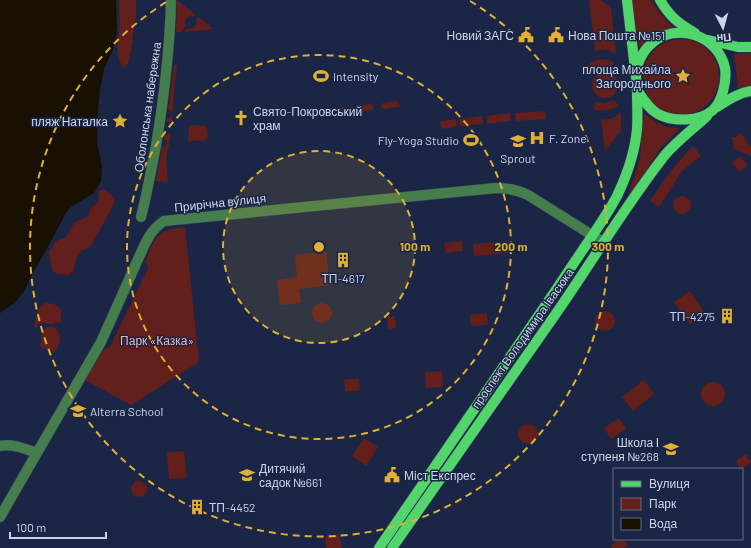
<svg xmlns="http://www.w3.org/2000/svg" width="751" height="548" viewBox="0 0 751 548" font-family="Barlow,sans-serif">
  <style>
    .green { fill: #621f1b }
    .water { fill: #181102 }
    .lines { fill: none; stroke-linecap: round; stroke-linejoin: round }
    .minor-casing { stroke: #374260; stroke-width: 11 }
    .major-casing { stroke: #374260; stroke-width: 11 }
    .minor { stroke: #457e4c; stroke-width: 10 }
    .major { stroke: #52d56b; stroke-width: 10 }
    .ring { fill: none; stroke: #dfb034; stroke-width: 2; stroke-dasharray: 7 5 }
    .labels { text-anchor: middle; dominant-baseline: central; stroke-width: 3; stroke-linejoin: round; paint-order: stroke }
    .poi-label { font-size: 12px; fill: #ccd5e9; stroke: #1b2646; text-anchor: start }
    .street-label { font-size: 12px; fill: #ccd5e9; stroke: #1b2646 }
    .park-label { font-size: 12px; fill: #f1b2a9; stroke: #1b2646 }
    .centre { fill: #dfb034; stroke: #1b2646; stroke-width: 2 }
    .ring-label { font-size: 12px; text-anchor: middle; font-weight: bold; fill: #dfb034; stroke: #1b2646; stroke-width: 3; stroke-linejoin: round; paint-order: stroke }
  </style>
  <rect width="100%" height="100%" fill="#1b2646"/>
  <path class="green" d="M 119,0 L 136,0 L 136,14 L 131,51 L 128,64 L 123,68 C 115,52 118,49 119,32 C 120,21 119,10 119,0 Z
    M 589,0 L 601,0 L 611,8 L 616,53 L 606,50 L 595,51 Z
    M 631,0 L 651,0 L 659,12 L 673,28 C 657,33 650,35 639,49 Z
    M 177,1 L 178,1 L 196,15 L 194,17 C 190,15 187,17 185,21 L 186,26 L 181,32 L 176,32 Z
    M 198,17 L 214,29 L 184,32 L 188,28 C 194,30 198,25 196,19 Z
    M643 77a38 38 0 1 1 76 0a38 38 0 1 1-76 0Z
    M 751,53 L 751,86 L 738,88 L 734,54 Z
    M 601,59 L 605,59 L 614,62 L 611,68 L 602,66 L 592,70 L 588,64 L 596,60 Z
    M 174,65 L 177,65 L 174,90 L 172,122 L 166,122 L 167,118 L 170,117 L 172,114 L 171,111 L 168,109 Z
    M592 85a13 13 0 1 1 26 0a13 13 0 1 1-26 0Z
    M 614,100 L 618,105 C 610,111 603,112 593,109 L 596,102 L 605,103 Z
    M 397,101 L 400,104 L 399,107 L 384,109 L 381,107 L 381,105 L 383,103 Z
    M 370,104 L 373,106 L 373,109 L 372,110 L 357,112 L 355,110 L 354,108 L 356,106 Z
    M 344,107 L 347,109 L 347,111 L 345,113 L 330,114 L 328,112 L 328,110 L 330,108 Z
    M 545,111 L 546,119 L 516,121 L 515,113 Z
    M 621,112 L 621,131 L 605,151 L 601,119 C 610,120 615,118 621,112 Z
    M 510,113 L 511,121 L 487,124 L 487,116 Z
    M 644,113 L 656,122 L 667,127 L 680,128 L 659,150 L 627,200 L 640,158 Z
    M 482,116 L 483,124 L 460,126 L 459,119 Z
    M 456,119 L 457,127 L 441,129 L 440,121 Z
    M 190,125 L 205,126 L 207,127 L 208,137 L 206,140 L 188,141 L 189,126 Z
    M 171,133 L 166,160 L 168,182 L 156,181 L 162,147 L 165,147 L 167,143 L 167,141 L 164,139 L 164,136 Z
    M 741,133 L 751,147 L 751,156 L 734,149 L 732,137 L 735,137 Z
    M 693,146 L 701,156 L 682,171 L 659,207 L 650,201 C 663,182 676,163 693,146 Z
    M 741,156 L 747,166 L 739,172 L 732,162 Z
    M 102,189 C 109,192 112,194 115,201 L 113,206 L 90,247 L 81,251 L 78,255 L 75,262 L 74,271 L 69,275 L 57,274 L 52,270 L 49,252 L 55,242 L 66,237 L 74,223 L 88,216 L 91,208 L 95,205 L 99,200 L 98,192 Z
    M673 205a9 9 0 1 1 18 0a9 9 0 1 1-18 0Z
    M 185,227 L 199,362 L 131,405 L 85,380 L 103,351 L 111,345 L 148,268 L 145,262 C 148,254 153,239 160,234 C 167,229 177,228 185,227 Z
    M 462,241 L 463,251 L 445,253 L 444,243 Z
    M 509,241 L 510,253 L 474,256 L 473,244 Z
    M 326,251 L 330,285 L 299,289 L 301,303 L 280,305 L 277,280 L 297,277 L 295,255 Z
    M 690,291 L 705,313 L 690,324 L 674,302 Z
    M312 313a10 10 0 1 1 20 0a10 10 0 1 1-20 0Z
    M 45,303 L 54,304 L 61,309 L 61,322 C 54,324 47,325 39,322 L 37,328 L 34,326 L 38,310 Z
    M595 321a10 10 0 1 1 20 0a10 10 0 1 1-20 0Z
    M 487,313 L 488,325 L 471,326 L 470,315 Z
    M 395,316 L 396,328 L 388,329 L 387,317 Z
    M 47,327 L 54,327 C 63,336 61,343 54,353 L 49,350 L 40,347 L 42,333 Z
    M 442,371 L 443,387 L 426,388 L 425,372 Z
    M 359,378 L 360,390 L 345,392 L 344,380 Z
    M 644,380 L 654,394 L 633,411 L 622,397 Z
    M701 394a12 12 0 1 1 24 0a12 12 0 1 1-24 0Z
    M 619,418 L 626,429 L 611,439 L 604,428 Z
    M518 434a10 10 0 1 1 20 0a10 10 0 1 1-20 0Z
    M 364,438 L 378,447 L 366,466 L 352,456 Z
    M 184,451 L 187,478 L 169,479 L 167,452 Z
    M 746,454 L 751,462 L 741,469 L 736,461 Z
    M131 489a8 8 0 1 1 16 0a8 8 0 1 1-16 0Z
    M 339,534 L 342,548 L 326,548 L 325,537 Z
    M 619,539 L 623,539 L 628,545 L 624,548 L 612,548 L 610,546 Z"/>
  <path class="water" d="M 0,0 L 116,0 L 117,27 L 116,39 L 113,50 L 104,69 L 100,90 L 98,110 L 97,141 L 102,167 L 101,181 L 94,193 L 71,207 L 66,213 L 50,243 L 32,275 L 24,291 L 19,298 L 13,304 L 0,313 Z"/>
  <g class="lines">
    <defs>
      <path id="minor" d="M 141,217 C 147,194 151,170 156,146 C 164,97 170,49 171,0
        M 0,446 C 11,443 26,449 37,453
        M 0,517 L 101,342 L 144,246 C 150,234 153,229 164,221 L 496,188 C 508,188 518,190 528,195 L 603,242"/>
      <path id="major" d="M 627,0 L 635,69
        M 660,0 C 670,17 678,23 695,33
        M 708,40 L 738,47 L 751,47
        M 717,107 C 728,100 738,93 751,91
        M 379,548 C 430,474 481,400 532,325 C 549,301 565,276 582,251 C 594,233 607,215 617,196 C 627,175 635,152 637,129 C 638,117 637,105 637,93 C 637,87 636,82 636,76 C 636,65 642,52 651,44 C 676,21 718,35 725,68 C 727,81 722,102 713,110 C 700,122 673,122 658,114 C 649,109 643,99 637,90
        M 392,548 C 446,470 501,393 555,315 C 592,262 625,206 665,155 C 677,141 693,129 707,116"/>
    </defs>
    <use href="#minor" class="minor-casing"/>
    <use href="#major" class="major-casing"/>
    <use href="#minor" class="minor"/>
    <use href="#major" class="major"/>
  </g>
  <circle cx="319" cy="247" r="96" fill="#dfb034" fill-opacity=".12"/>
  <g class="ring">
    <circle cx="319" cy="247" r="96"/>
    <circle cx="319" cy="247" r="192"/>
    <path d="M470 1A289 289 0 1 1 168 1"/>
  </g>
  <defs>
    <symbol id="civic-bare" viewBox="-9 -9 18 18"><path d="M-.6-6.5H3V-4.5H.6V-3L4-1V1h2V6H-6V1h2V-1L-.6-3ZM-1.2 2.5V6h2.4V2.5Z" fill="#dfb034" stroke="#1b2646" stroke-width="2.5" paint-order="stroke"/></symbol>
    <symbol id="stadium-bare" viewBox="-9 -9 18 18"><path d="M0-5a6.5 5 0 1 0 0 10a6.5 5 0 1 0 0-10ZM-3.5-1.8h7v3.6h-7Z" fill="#dfb034" stroke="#1b2646" stroke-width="2.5" paint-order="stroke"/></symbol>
    <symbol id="sight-bare" viewBox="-9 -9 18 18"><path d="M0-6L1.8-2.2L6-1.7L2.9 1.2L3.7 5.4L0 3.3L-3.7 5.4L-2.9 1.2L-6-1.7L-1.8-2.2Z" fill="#dfb034" stroke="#1b2646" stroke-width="2.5" paint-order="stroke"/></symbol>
    <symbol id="church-bare" viewBox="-9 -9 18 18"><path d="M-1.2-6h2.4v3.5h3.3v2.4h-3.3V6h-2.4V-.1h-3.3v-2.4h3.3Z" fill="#dfb034" stroke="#1b2646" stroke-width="2.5" paint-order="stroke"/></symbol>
    <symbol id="hospital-bare" viewBox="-9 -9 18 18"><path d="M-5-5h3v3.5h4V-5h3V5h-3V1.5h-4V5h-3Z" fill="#dfb034" stroke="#1b2646" stroke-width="2.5" paint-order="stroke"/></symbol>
    <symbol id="school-bare" viewBox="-9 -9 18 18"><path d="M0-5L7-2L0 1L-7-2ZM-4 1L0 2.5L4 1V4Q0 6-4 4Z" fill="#dfb034" stroke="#1b2646" stroke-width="2.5" paint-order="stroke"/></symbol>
    <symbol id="building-bare" viewBox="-9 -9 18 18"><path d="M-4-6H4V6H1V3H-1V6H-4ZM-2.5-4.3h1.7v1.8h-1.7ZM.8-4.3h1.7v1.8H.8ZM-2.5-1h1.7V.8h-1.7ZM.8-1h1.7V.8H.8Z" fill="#dfb034" stroke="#1b2646" stroke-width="2.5" paint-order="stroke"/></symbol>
  </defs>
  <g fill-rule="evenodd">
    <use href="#civic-bare" x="515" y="24" width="22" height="22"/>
    <use href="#civic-bare" x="545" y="24" width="22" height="22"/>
    <use href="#stadium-bare" x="310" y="65" width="22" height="22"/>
    <use href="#sight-bare" x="672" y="65" width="22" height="22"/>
    <use href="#church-bare" x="230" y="107" width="22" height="22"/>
    <use href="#sight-bare" x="109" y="110" width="22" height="22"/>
    <use href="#hospital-bare" x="526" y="127" width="22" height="22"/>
    <use href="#stadium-bare" x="460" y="129" width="22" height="22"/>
    <use href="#school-bare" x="507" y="130" width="22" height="22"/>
    <use href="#building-bare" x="332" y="249" width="22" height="22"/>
    <use href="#building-bare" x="716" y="305" width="22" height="22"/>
    <use href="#school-bare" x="67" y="400" width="22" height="22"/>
    <use href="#school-bare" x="660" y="438" width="22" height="22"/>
    <use href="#school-bare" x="236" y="464" width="22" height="22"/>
    <use href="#civic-bare" x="381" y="464" width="22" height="22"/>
    <use href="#building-bare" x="186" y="496" width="22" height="22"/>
  </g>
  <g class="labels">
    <g class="poi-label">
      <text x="514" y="35" text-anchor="end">Новий ЗАГС</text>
      <text x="568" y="35">Нова Пошта №151</text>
      <text x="671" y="69" text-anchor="end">площа Михайла<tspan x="671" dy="14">Загороднього</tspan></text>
      <text x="333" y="76">Intensity</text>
      <text x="253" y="111">Свято-Покровський<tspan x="253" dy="14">храм</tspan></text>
      <text x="108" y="121" text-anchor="end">пляж Наталка</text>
      <text x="549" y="138">F. Zone</text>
      <text x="459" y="140" text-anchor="end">Fly-Yoga Studio</text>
      <text x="518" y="158" text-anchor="middle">Sprout</text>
      <text x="343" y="278" text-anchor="middle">ТП-4617</text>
      <text x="715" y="316" text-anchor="end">ТП-4275</text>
      <text x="90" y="411">Alterra School</text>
      <text x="659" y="442" text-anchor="end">Школа І<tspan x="659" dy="14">ступеня №268</tspan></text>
      <text x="259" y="468">Дитячий<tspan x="259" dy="14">садок №661</tspan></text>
      <text x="404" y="475">Міст Експрес</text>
      <text x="209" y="507">ТП-4452</text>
    </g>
    <g class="street-label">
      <text transform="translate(147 107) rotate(-82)">Оболонська набережна</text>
      <text transform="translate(220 202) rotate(-6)">Прирічна вулиця</text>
      <text transform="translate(522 338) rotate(-55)">проспект Володимира Івасюка</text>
    </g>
    <g class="park-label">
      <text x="157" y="340">Парк «Казка»</text>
    </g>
  </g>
  <circle cx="319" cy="247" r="6" class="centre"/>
  <g class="ring-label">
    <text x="415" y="251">100 m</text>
    <text x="511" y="251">200 m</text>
    <text x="608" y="251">300 m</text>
  </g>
  <rect x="613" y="468" width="130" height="72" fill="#1b2646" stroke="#626c87"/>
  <rect x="621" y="481" width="20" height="6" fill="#52d56b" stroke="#626c87"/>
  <text x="649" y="488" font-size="12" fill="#ccd5e9">Вулиця</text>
  <rect x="621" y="498" width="20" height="12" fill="#621f1b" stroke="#626c87"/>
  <text x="649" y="508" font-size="12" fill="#ccd5e9">Парк</text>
  <rect x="621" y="518" width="20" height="12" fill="#181102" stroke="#626c87"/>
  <text x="649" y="528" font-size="12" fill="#ccd5e9">Вода</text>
  <g transform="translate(723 28) rotate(174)" stroke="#1b2646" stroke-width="3" paint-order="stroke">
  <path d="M0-3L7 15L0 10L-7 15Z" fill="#ccd5e9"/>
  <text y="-6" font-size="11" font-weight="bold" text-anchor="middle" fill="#ccd5e9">Пн</text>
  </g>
  <path d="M10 532v6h96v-6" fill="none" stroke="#ccd5e9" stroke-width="2"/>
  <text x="16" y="532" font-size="12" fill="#ccd5e9" stroke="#1b2646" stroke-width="3" paint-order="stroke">100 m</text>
</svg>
